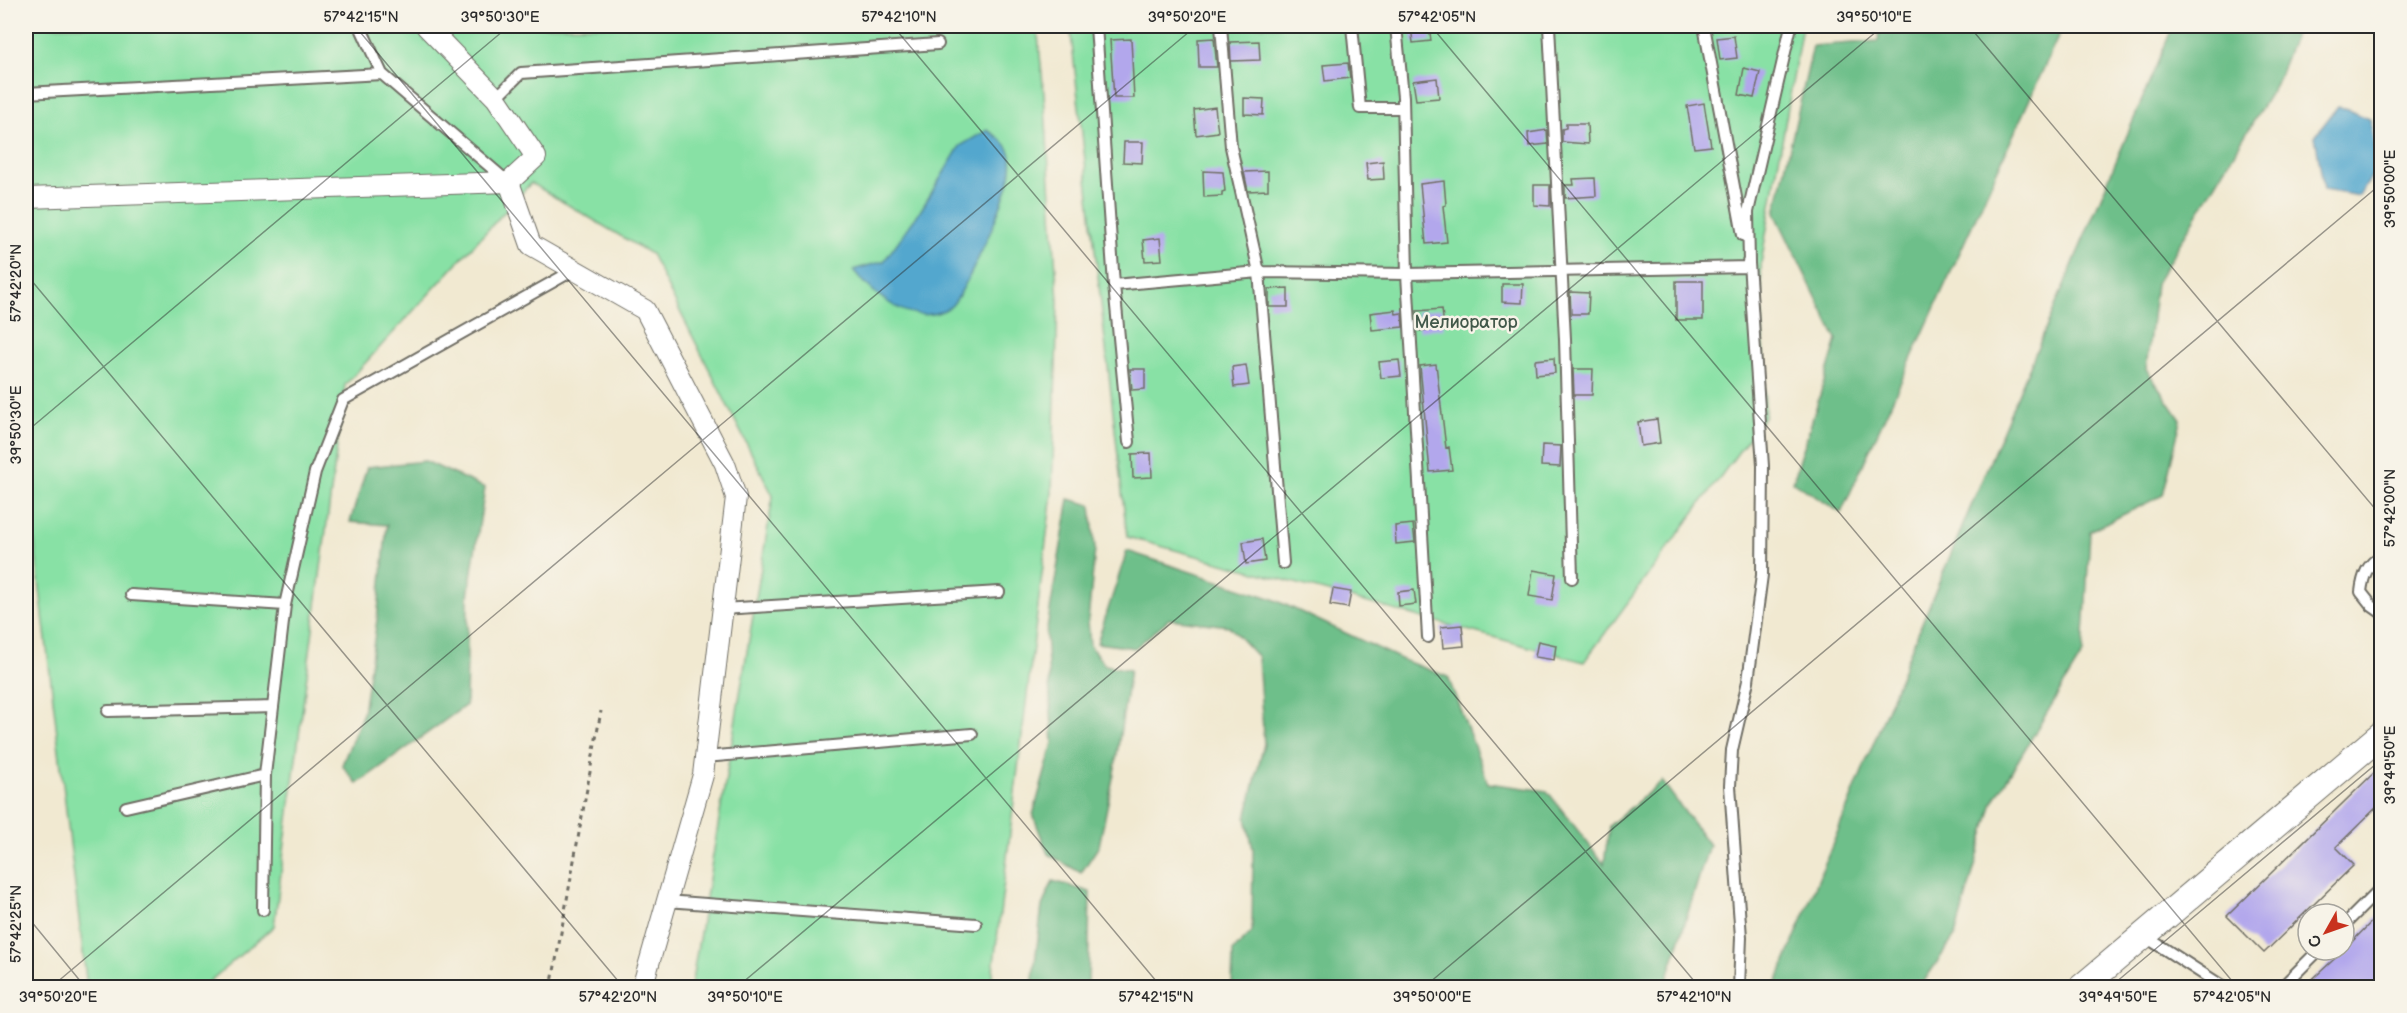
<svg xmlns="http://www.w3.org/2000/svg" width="2407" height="1013" viewBox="0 0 2407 1013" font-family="'Balsamiq Sans',sans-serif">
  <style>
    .green { fill: #88e1a5; stroke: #5a8668; stroke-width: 1.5 }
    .forest { fill: #6ebf8a; stroke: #4c755a; stroke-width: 1.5 }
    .water { fill: #52a7ce; stroke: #3e697c; stroke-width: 1.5 }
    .building { fill: #b2a7ec }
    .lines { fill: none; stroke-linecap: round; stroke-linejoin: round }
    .service-casing { stroke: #706e65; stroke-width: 14 }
    .minor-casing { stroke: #706e65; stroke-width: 22 }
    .tertiary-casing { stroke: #706e65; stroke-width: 28 }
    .path { stroke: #706e65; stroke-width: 3; stroke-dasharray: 4.5 4.5; stroke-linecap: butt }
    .service { stroke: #fff; stroke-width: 10 }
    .minor { stroke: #fff; stroke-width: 20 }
    .tertiary { stroke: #fff; stroke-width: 26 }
    .ticks { fill: none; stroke: #2b2b2b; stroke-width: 1.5; stroke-opacity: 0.45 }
    .labels { text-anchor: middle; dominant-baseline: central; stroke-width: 5; stroke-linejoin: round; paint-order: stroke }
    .park-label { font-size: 18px; fill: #42584a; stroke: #f7f3e8 }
    .neatline { fill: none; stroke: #2b2b2b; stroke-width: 2 }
    .ticks-label { font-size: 15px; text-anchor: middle; fill: #2b2b2b }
  </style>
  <rect width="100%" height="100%" fill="#f7f3e8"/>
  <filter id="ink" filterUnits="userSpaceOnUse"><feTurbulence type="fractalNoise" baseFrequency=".0167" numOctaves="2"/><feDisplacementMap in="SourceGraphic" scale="12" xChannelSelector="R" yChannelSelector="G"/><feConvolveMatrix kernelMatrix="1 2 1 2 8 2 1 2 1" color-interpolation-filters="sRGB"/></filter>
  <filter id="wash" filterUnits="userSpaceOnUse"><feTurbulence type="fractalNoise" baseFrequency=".008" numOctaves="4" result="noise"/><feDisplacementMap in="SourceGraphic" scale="24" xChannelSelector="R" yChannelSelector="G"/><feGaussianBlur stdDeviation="1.35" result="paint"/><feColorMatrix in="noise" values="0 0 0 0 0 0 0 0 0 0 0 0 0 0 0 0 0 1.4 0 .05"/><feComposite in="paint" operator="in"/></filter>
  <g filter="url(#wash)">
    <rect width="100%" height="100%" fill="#f1e9d1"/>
    <path class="green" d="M 26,26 L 1037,26 L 1044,94 L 1058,301 L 1052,493 L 991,987 L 691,987 L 773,496 L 651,254 L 531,183 L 345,385 L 274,926 L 203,987 L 87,987 L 26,471 Z
      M 1070,26 L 1802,26 L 1761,263 L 1765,416 L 1584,662 L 1127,537 Z"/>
    <path class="forest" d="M 1880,26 L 2063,26 L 1841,513 L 1793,482 L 1837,340 L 1775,213 L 1813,46 L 1878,41 Z
      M 2173,26 L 2298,26 L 2276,84 L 2156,283 L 2146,369 L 2181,420 L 2163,495 L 2090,531 L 2083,653 L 1993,802 L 1955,936 L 1920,987 L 1775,987 L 1924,618 Z
      M 425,461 L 485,488 L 468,596 L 466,705 L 357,784 L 342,765 L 363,713 L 377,620 L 387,525 L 350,522 L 367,467 Z
      M 1069,499 L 1091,505 L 1095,549 L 1088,621 L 1090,646 L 1105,665 L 1130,670 L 1114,773 L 1099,846 L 1081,873 L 1048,854 L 1033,815 L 1053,743 L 1046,634 Z
      M 1127,551 L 1273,599 L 1403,660 L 1448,677 L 1488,783 L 1547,791 L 1604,864 L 1609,826 L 1662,781 L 1709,845 L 1665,987 L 1232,987 L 1233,951 L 1252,932 L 1253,849 L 1246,818 L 1264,744 L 1258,657 L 1229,626 L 1169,619 L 1135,648 L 1097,643 Z
      M 1053,881 L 1090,892 L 1088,987 L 1032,987 L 1042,906 Z"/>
    <path class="water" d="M 2338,106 L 2370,119 L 2378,168 L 2359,196 L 2324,190 L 2315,136 Z
      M 987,130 C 997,136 1009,144 1011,156 C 1014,179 1000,205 993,226 C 987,240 960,300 950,307 C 913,330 875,296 853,270 L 884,261 L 921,210 L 960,146 Z"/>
    <g id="blocks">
      <path class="building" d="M 1411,26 L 1429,26 L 1431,41 L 1413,43 Z
        M 1734,36 L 1737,58 L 1720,60 L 1717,38 Z
        M 1214,38 L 1217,67 L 1199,67 L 1198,39 Z
        M 1131,39 L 1134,98 L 1114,98 L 1110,40 Z
        M 1259,41 L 1260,60 L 1231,61 L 1230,42 Z
        M 1348,63 L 1350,78 L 1325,81 L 1323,65 Z
        M 1744,68 L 1760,72 L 1754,98 L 1739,95 Z
        M 1437,78 L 1439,98 L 1416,100 L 1413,81 Z
        M 1244,98 L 1264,99 L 1263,115 L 1244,114 Z
        M 1704,103 L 1711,146 L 1694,148 L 1687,106 Z
        M 1215,107 L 1218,132 L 1196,135 L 1194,110 Z
        M 1566,124 L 1587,124 L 1588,144 L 1562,142 L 1562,129 L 1566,128 Z
        M 1547,130 L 1548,144 L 1529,146 L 1528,133 Z
        M 1124,142 L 1143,142 L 1142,163 L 1123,162 Z
        M 1383,161 L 1384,179 L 1368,180 L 1366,163 Z
        M 1203,171 L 1223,172 L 1225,191 L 1222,192 L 1222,196 L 1204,197 Z
        M 1268,171 L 1268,190 L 1248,191 L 1244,172 Z
        M 1595,178 L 1596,196 L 1565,198 L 1565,185 L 1574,185 L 1573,179 Z
        M 1444,181 L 1446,205 L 1443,206 L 1447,242 L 1426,244 L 1420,184 Z
        M 1534,185 L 1550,185 L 1550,206 L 1534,205 Z
        M 1160,238 L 1162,260 L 1145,261 L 1143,240 Z
        M 1676,281 L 1703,281 L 1703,320 L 1676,320 Z
        M 1502,284 L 1523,284 L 1522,303 L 1502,302 Z
        M 1288,288 L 1288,307 L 1269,307 L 1269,289 Z
        M 1570,292 L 1589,293 L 1588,314 L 1571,314 Z
        M 1442,309 L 1444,328 L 1419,331 L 1417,311 Z
        M 1395,310 L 1396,314 L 1402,313 L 1403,327 L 1372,330 L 1370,313 Z
        M 1554,358 L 1555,373 L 1536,375 L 1535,360 Z
        M 1399,360 L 1401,376 L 1381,378 L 1379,362 Z
        M 1436,364 L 1446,448 L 1449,447 L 1452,470 L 1430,472 L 1420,366 Z
        M 1246,365 L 1249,385 L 1234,387 L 1232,367 Z
        M 1130,369 L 1145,369 L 1145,389 L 1132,390 Z
        M 1573,369 L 1593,369 L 1592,395 L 1574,395 Z
        M 1657,419 L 1660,443 L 1641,446 L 1638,422 Z
        M 1542,445 L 1561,446 L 1560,467 L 1541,466 Z
        M 1151,453 L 1152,477 L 1133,478 L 1132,454 Z
        M 1413,524 L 1415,542 L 1396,544 L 1395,526 Z
        M 1262,539 L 1265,561 L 1246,564 L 1243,542 Z
        M 1533,570 L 1556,574 L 1552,600 L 1529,596 Z
        M 1333,589 L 1351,592 L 1348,608 L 1330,605 Z
        M 1414,590 L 1416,604 L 1399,606 L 1398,592 Z
        M 1462,625 L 1464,646 L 1443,648 L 1441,627 Z
        M 1538,641 L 1556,645 L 1554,660 L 1535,657 Z
        M 2382,765 L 2382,802 L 2336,847 L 2354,865 L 2264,953 L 2227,916 Z
        M 2382,911 L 2382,987 L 2304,987 L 2344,950 Z"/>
    </g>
  </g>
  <g filter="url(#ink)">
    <use href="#blocks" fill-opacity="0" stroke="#706e65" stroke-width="1.5"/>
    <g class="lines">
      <defs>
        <path id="service" d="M 360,26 L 382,74
          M 1096,26 L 1114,285 L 1129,442
          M 1221,26 L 1231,147 L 1259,272 L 1283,563
          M 1352,26 L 1360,108 L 1403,108
          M 1396,26 L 1403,97 L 1407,274 L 1428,637
          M 1549,26 L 1565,339 L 1572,578
          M 1704,26 L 1743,235
          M 26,93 L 382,74 L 508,182
          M 496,98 L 521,73 L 938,44
          M 1114,285 L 1259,272 L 1407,274 L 1749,267 L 1748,262
          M 2382,555 C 2367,565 2363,575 2361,592 L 2372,606 L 2382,613
          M 131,595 L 285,605
          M 722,609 L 999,592
          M 108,711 L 273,707
          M 705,757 L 972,734
          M 126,807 L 265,775
          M 666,901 L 976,924
          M 263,910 L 265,775 L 285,605 L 315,472 L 343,400 L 574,270
          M 2344,925 L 2382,887
          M 2143,935 L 2225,988
          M 1739,988 L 1741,937 L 1730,786 L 1732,750 L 1748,681 L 1762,575 L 1763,466 L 1749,263 L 1748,212 L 1791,26
          M 2281,988 L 2319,950"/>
        <path id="minor" d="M 509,182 L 531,245 L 645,310 L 725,464 L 736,497 L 703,775 L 642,988
          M 26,198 L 509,182 L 536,157 L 496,98 L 426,26"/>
        <path id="tertiary" d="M 2081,988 L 2382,734"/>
      </defs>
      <use href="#service" class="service-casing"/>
      <use href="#minor" class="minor-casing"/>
      <use href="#tertiary" class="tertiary-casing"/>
      <path class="path" d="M 551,988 L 601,711"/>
      <use href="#service" class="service"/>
      <use href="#minor" class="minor"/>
      <use href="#tertiary" class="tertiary"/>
    </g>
  </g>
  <path class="ticks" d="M 355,26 L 1162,988M 893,26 L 1700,988M 1431,26 L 2238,988M 1969,26 L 2382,517M 26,274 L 624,988M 26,432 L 509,26M 26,915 L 86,988M 50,988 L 1196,26M 736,988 L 1883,26M 1423,988 L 2382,183M 2109,988 L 2382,759"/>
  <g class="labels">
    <g class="park-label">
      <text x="1466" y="322">Мелиоратор</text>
    </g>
  </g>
  <rect width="2407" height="1013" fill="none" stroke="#f7f3e8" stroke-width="66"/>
  <g transform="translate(2326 932) rotate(230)"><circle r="28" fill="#f7f3e8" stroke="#a5a39c" stroke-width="1.5"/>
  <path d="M0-4.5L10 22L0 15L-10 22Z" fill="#c8321e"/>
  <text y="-9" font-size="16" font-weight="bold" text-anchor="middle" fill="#2b2b2b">С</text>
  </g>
  <rect x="33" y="33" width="2341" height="947" class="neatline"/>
  <g class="ticks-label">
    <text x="361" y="22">57°42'15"N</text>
    <text x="500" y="22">39°50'30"E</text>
    <text x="899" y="22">57°42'10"N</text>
    <text x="1187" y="22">39°50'20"E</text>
    <text x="1437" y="22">57°42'05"N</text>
    <text x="1874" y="22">39°50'10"E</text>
    <text transform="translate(2390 189) rotate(-90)" y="5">39°50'00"E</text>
    <text transform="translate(16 283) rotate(-90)" y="5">57°42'20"N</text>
    <text transform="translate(16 425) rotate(-90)" y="5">39°50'30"E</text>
    <text transform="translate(2390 508) rotate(-90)" y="5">57°42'00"N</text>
    <text transform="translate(2390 765) rotate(-90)" y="5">39°49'50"E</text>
    <text transform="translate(16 924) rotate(-90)" y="5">57°42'25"N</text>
    <text x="58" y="1002">39°50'20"E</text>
    <text x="618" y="1002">57°42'20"N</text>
    <text x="745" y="1002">39°50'10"E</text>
    <text x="1156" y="1002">57°42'15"N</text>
    <text x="1432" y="1002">39°50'00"E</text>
    <text x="1694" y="1002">57°42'10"N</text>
    <text x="2118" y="1002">39°49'50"E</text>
    <text x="2232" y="1002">57°42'05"N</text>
  </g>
</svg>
